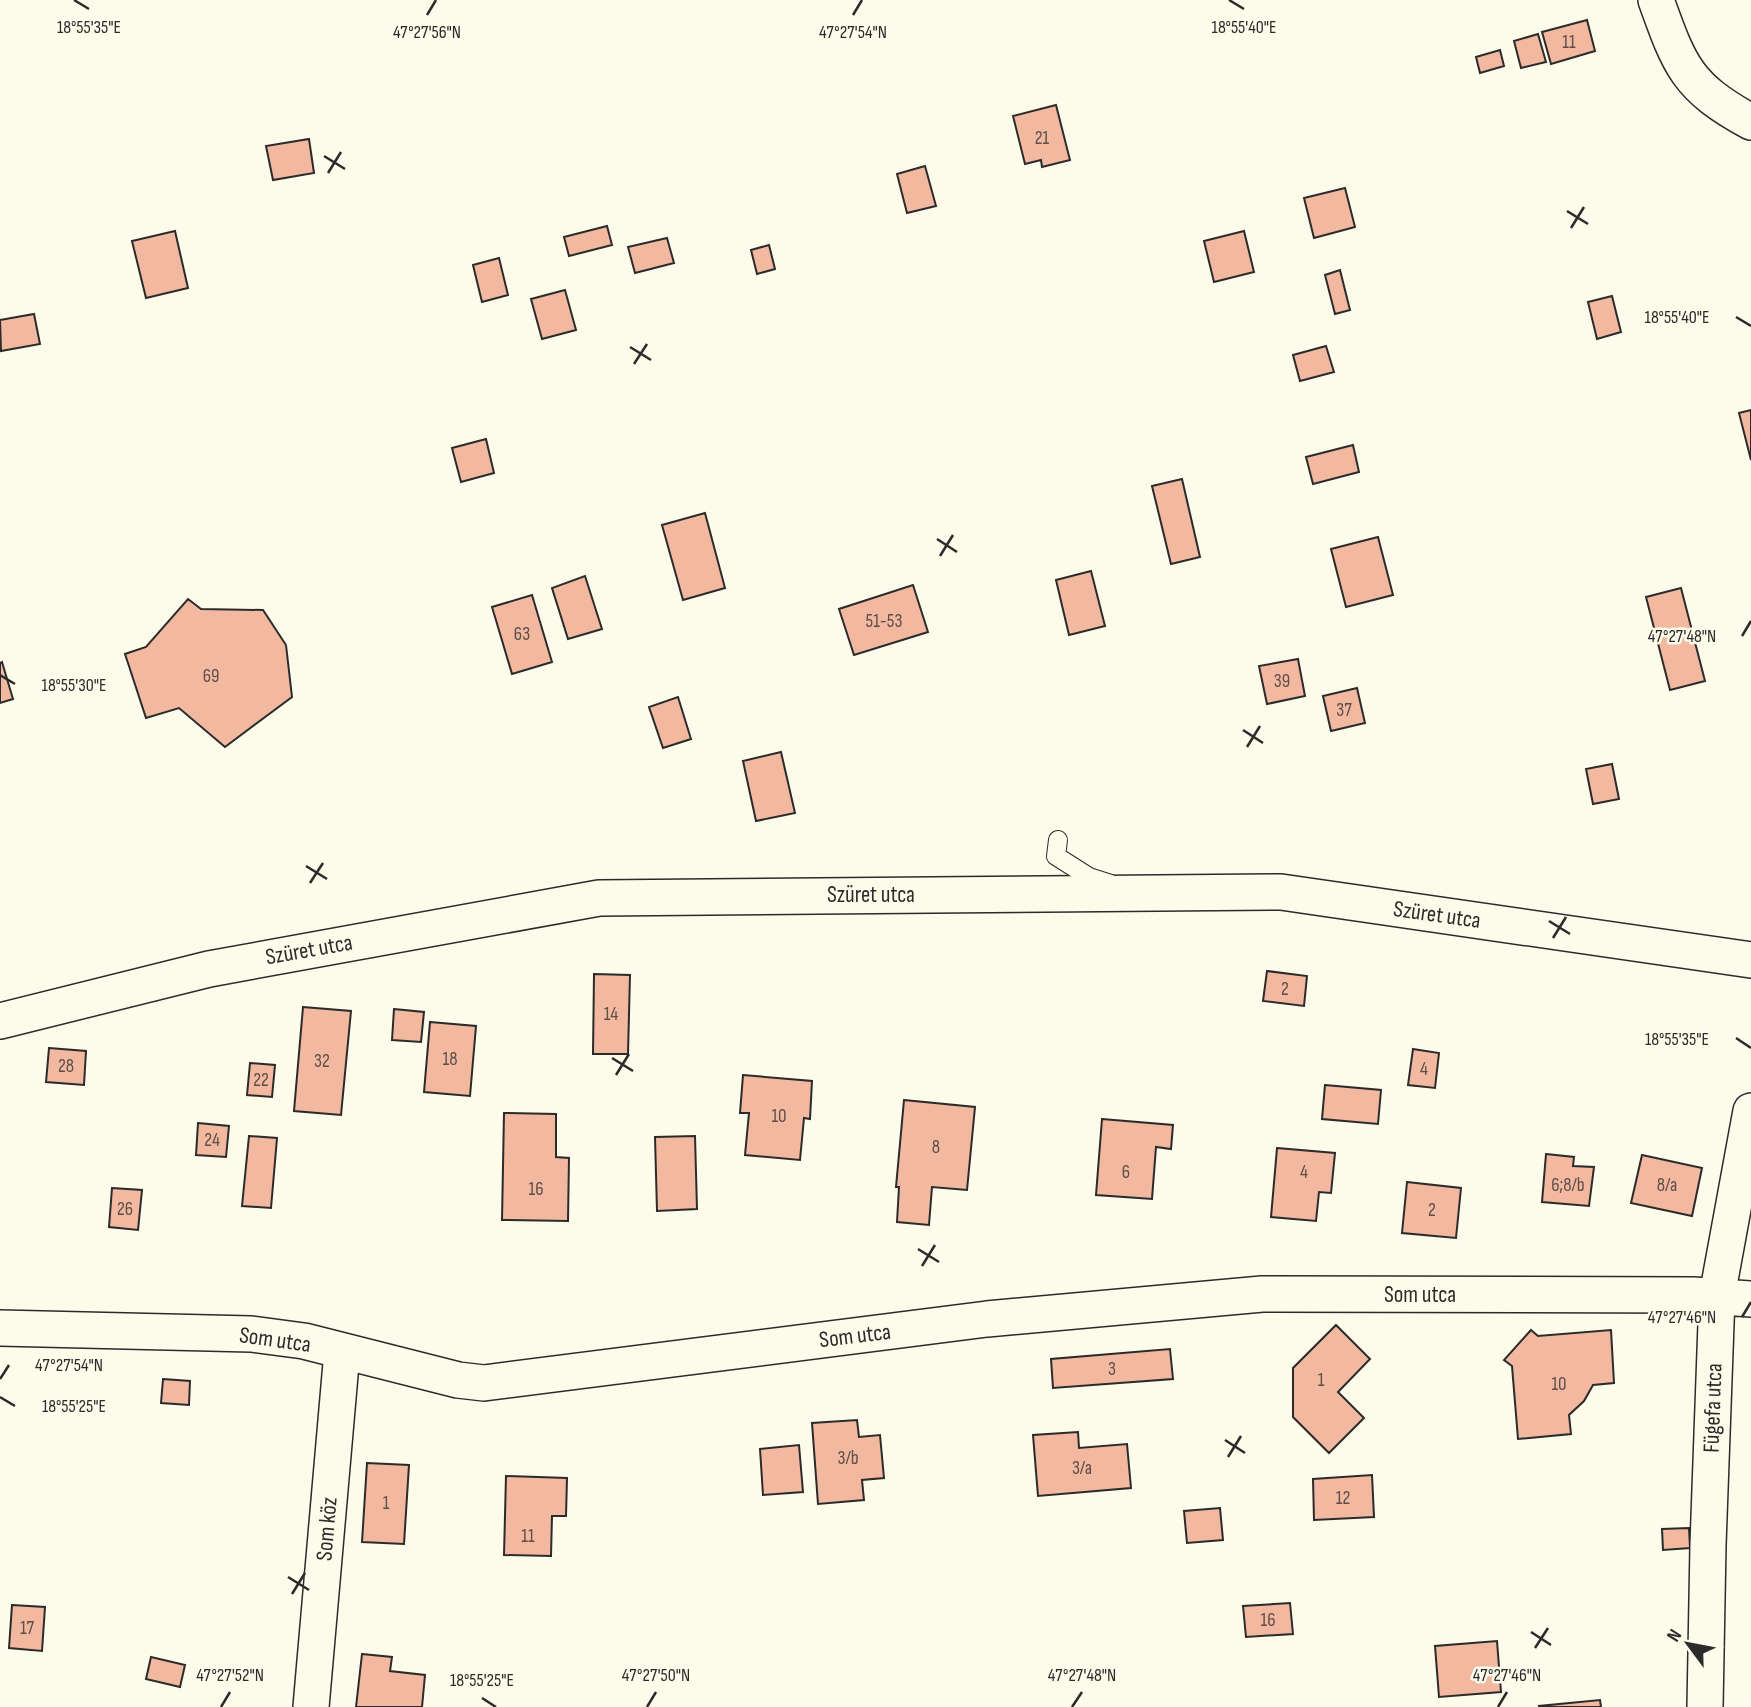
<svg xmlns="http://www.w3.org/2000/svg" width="1751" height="1707" viewBox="0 0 1751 1707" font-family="'Sofia Sans Condensed',sans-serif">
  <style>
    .building { fill: #f2b8a0; stroke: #2b2b2b; stroke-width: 2 }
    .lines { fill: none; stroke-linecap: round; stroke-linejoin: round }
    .service-casing { stroke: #2b2b2b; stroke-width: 20 }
    .minor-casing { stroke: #2b2b2b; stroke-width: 38 }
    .service { stroke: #fdfbea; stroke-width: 18 }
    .minor { stroke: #fdfbea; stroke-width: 35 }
    .ticks { fill: none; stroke: #2b2b2b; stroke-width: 2.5 }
    .labels { text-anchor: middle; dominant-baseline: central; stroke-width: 5; stroke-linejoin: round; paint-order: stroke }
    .number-label { font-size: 19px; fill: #5d4e48 }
    .street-label { font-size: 23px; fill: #2b2b2b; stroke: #fdfbea }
    .ticks-label { font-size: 18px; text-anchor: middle; fill: #2b2b2b; stroke: #fdfbea; stroke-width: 5; stroke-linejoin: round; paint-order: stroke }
  </style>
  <rect width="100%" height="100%" fill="#fdfbea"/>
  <path class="building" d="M 1587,20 L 1595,51 L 1551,64 L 1542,32 Z
    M 1538,34 L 1546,62 L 1521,68 L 1514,41 Z
    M 1500,50 L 1504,66 L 1480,73 L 1476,57 Z
    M 1056,105 L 1070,160 L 1042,167 L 1041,160 L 1025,164 L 1013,116 Z
    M 309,139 L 314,173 L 273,180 L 266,146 Z
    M 925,166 L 936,206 L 907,213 L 897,174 Z
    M 1345,188 L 1355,227 L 1314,238 L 1304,198 Z
    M 607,226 L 612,245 L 569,256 L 564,237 Z
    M 175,231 L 188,288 L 146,298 L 132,241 Z
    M 1244,231 L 1254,272 L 1214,282 L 1204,241 Z
    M 667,238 L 674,263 L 635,273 L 628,247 Z
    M 769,245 L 775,269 L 757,274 L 751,250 Z
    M 499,258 L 508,295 L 482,302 L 473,265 Z
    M 1340,270 L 1350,310 L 1335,314 L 1325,275 Z
    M 565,290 L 576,330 L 542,339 L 531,299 Z
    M 1612,296 L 1621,332 L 1597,339 L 1588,302 Z
    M 34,314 L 40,344 L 1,351 L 0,320 Z
    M 1326,346 L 1334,372 L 1300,381 L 1293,355 Z
    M 1751,410 L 1751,460 L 1739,413 Z
    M 486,439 L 494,473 L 461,482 L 452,448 Z
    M 1353,445 L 1359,472 L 1313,484 L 1306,457 Z
    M 1182,479 L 1200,557 L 1171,564 L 1152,486 Z
    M 705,513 L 725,588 L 683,600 L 662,525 Z
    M 1378,537 L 1393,595 L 1346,607 L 1331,549 Z
    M 1091,571 L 1105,626 L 1069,635 L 1056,580 Z
    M 585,576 L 602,629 L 568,639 L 552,588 Z
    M 913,585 L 928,632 L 854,655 L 839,609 Z
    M 1681,588 L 1705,681 L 1670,690 L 1646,597 Z
    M 532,595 L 552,662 L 512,674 L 492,607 Z
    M 188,599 L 201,609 L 263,610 L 286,645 L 292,697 L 225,747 L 179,708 L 146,718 L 125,654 L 146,647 Z
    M 1298,659 L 1305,696 L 1267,704 L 1259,666 Z
    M 2,662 L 13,699 L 0,703 L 0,663 Z
    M 1357,688 L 1365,723 L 1331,731 L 1323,696 Z
    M 678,697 L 691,739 L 663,748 L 649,707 Z
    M 781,752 L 795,813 L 756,821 L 743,761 Z
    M 1612,764 L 1619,799 L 1593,804 L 1586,769 Z
    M 1267,971 L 1307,976 L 1304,1006 L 1263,1001 Z
    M 594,974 L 630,975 L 628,1054 L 593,1054 Z
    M 303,1007 L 351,1011 L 341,1115 L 294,1111 Z
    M 394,1009 L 424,1012 L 421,1042 L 392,1040 Z
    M 430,1022 L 476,1026 L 470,1096 L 424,1092 Z
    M 49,1048 L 86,1051 L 84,1085 L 46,1082 Z
    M 1413,1049 L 1439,1053 L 1435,1088 L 1408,1085 Z
    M 250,1063 L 275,1065 L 272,1097 L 247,1095 Z
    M 743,1075 L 812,1081 L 810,1119 L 804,1118 L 800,1160 L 745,1155 L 749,1113 L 740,1113 Z
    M 1325,1085 L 1381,1090 L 1378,1124 L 1322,1119 Z
    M 904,1100 L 975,1107 L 967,1190 L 932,1187 L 929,1225 L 897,1222 L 899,1187 L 896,1187 Z
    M 504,1113 L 556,1114 L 556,1157 L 569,1158 L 568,1221 L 502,1220 Z
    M 1102,1119 L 1173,1125 L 1171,1149 L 1156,1147 L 1152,1199 L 1096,1195 Z
    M 198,1123 L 229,1126 L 226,1157 L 196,1155 Z
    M 249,1136 L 277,1138 L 271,1208 L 242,1206 Z
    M 695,1136 L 697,1209 L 657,1211 L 655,1137 Z
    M 1277,1148 L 1335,1153 L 1331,1193 L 1319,1192 L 1316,1221 L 1271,1217 Z
    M 1546,1154 L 1574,1157 L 1573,1166 L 1594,1167 L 1589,1206 L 1542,1202 Z
    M 1642,1155 L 1702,1168 L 1692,1216 L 1631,1203 Z
    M 1407,1182 L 1461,1188 L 1456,1238 L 1402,1233 Z
    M 112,1188 L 142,1190 L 138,1230 L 109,1227 Z
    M 1336,1325 L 1370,1359 L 1338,1392 L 1364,1418 L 1329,1453 L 1293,1417 L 1293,1368 Z
    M 1531,1330 L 1538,1336 L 1611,1330 L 1614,1383 L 1593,1385 L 1584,1401 L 1569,1415 L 1571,1434 L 1518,1439 L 1512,1366 L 1504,1360 Z
    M 1170,1349 L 1173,1379 L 1053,1388 L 1051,1359 Z
    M 163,1379 L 190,1381 L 189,1405 L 161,1403 Z
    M 857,1420 L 859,1437 L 880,1435 L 884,1478 L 862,1480 L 864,1500 L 818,1504 L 812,1423 Z
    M 1078,1432 L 1079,1448 L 1127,1444 L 1131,1488 L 1038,1496 L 1033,1435 Z
    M 799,1445 L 803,1492 L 763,1495 L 760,1449 Z
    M 367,1463 L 409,1465 L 404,1544 L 362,1542 Z
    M 1372,1475 L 1374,1517 L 1314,1520 L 1313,1479 Z
    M 506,1476 L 567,1478 L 566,1516 L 552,1516 L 551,1556 L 504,1555 Z
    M 1220,1508 L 1223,1540 L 1187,1543 L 1184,1511 Z
    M 1689,1528 L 1690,1548 L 1663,1550 L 1662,1529 Z
    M 1290,1603 L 1293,1634 L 1246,1637 L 1243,1606 Z
    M 12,1605 L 45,1607 L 42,1651 L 9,1648 Z
    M 1497,1641 L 1501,1692 L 1439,1697 L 1435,1646 Z
    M 362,1654 L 392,1657 L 390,1671 L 425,1675 L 422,1707 L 356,1707 Z
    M 151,1657 L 185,1665 L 180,1687 L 146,1679 Z
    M 1600,1700 L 1601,1707 L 1539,1707 L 1539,1706 Z"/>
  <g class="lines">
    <defs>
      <path id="service" d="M 1058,840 L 1056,856 L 1089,877 L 1111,884"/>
      <path id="minor" d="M 1656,0 C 1680,67 1687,87 1751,122
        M 0,1021 L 209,969 L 599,898 L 1281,892 L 1751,960
        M 0,1328 L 251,1334 L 304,1341 L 458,1380 L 484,1383 L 987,1319 L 1262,1294 L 1693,1295 L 1751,1299
        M 311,1707 L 342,1352
        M 1705,1707 L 1708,1545 L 1717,1296 L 1751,1111"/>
    </defs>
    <use href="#service" class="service-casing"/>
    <use href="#minor" class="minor-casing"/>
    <use href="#service" class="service"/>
    <use href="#minor" class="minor"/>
  </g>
  <path class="ticks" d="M 74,0 L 89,9M 1229,0 L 1244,9M 427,15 L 436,0M 853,15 L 862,0M 324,156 L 345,169M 328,173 L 341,152M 1567,211 L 1588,224M 1571,228 L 1584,207M 1736,317 L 1751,326M 630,347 L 651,360M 634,364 L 647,344M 937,539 L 957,552M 940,556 L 953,535M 1742,636 L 1751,621M 0,675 L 15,684M 1243,730 L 1263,743M 1247,747 L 1260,726M 306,866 L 327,879M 310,883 L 323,863M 1549,921 L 1570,934M 1553,938 L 1566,917M 1736,1038 L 1751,1048M 612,1058 L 633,1071M 616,1075 L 629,1054M 918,1249 L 939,1262M 922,1266 L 935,1245M 1742,1317 L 1751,1302M 0,1379 L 9,1365M 0,1397 L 15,1406M 1225,1440 L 1245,1453M 1228,1457 L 1241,1436M 288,1577 L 309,1590M 292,1594 L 305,1573M 1531,1632 L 1551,1645M 1535,1648 L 1548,1628M 482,1698 L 496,1707M 221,1707 L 230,1692M 647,1707 L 656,1692M 1072,1707 L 1082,1692M 1498,1707 L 1507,1692"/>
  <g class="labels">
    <g class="number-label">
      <text x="1569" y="42">11</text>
      <text x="1042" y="138">21</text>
      <text x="884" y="621">51-53</text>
      <text x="522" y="634">63</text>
      <text x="211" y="676">69</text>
      <text x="1282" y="681">39</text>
      <text x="1344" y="710">37</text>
      <text x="1285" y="989">2</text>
      <text x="611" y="1014">14</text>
      <text x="450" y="1059">18</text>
      <text x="322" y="1061">32</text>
      <text x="66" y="1066">28</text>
      <text x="1424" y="1069">4</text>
      <text x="261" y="1080">22</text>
      <text x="779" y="1116">10</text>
      <text x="212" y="1140">24</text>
      <text x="936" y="1147">8</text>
      <text x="1126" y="1172">6</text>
      <text x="1304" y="1172">4</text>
      <text x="1568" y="1185">6;8/b</text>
      <text x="1667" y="1185">8/a</text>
      <text x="536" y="1189">16</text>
      <text x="125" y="1209">26</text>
      <text x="1432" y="1210">2</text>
      <text x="1112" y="1369">3</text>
      <text x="1321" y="1380">1</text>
      <text x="1559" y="1384">10</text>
      <text x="848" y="1458">3/b</text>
      <text x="1082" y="1468">3/a</text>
      <text x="1343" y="1498">12</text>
      <text x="386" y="1503">1</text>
      <text x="528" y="1536">11</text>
      <text x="1268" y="1620">16</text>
      <text x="27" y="1628">17</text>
    </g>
    <g class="street-label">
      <text x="871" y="895">Szüret utca</text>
      <text transform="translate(1437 915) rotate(8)">Szüret utca</text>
      <text transform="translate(309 950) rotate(-10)">Szüret utca</text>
      <text x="1420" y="1295">Som utca</text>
      <text transform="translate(855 1336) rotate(-7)">Som utca</text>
      <text transform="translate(275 1340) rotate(8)">Som utca</text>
      <text transform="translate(1713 1408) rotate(-88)">Fügefa utca</text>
      <text transform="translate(327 1529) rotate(-85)">Som köz</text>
    </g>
  </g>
  <g class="ticks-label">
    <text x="89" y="33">18°55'35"E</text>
    <text x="1244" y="33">18°55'40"E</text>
    <text x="427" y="38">47°27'56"N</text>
    <text x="853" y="38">47°27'54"N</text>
    <text x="1677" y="323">18°55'40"E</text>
    <text x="1682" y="642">47°27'48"N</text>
    <text x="74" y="691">18°55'30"E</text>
    <text x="1677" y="1045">18°55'35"E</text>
    <text x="1682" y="1323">47°27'46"N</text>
    <text x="69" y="1371">47°27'54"N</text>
    <text x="74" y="1412">18°55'25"E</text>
    <text x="230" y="1681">47°27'52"N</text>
    <text x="656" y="1681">47°27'50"N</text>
    <text x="1082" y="1681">47°27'48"N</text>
    <text x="1507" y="1681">47°27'46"N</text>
    <text x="482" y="1686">18°55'25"E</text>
  </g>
  <g transform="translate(1688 1644) rotate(302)" stroke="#fdfbea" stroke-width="5" paint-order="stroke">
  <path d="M0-5L12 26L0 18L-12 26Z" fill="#2b2b2b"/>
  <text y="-10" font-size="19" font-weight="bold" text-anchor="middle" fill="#2b2b2b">N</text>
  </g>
</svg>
